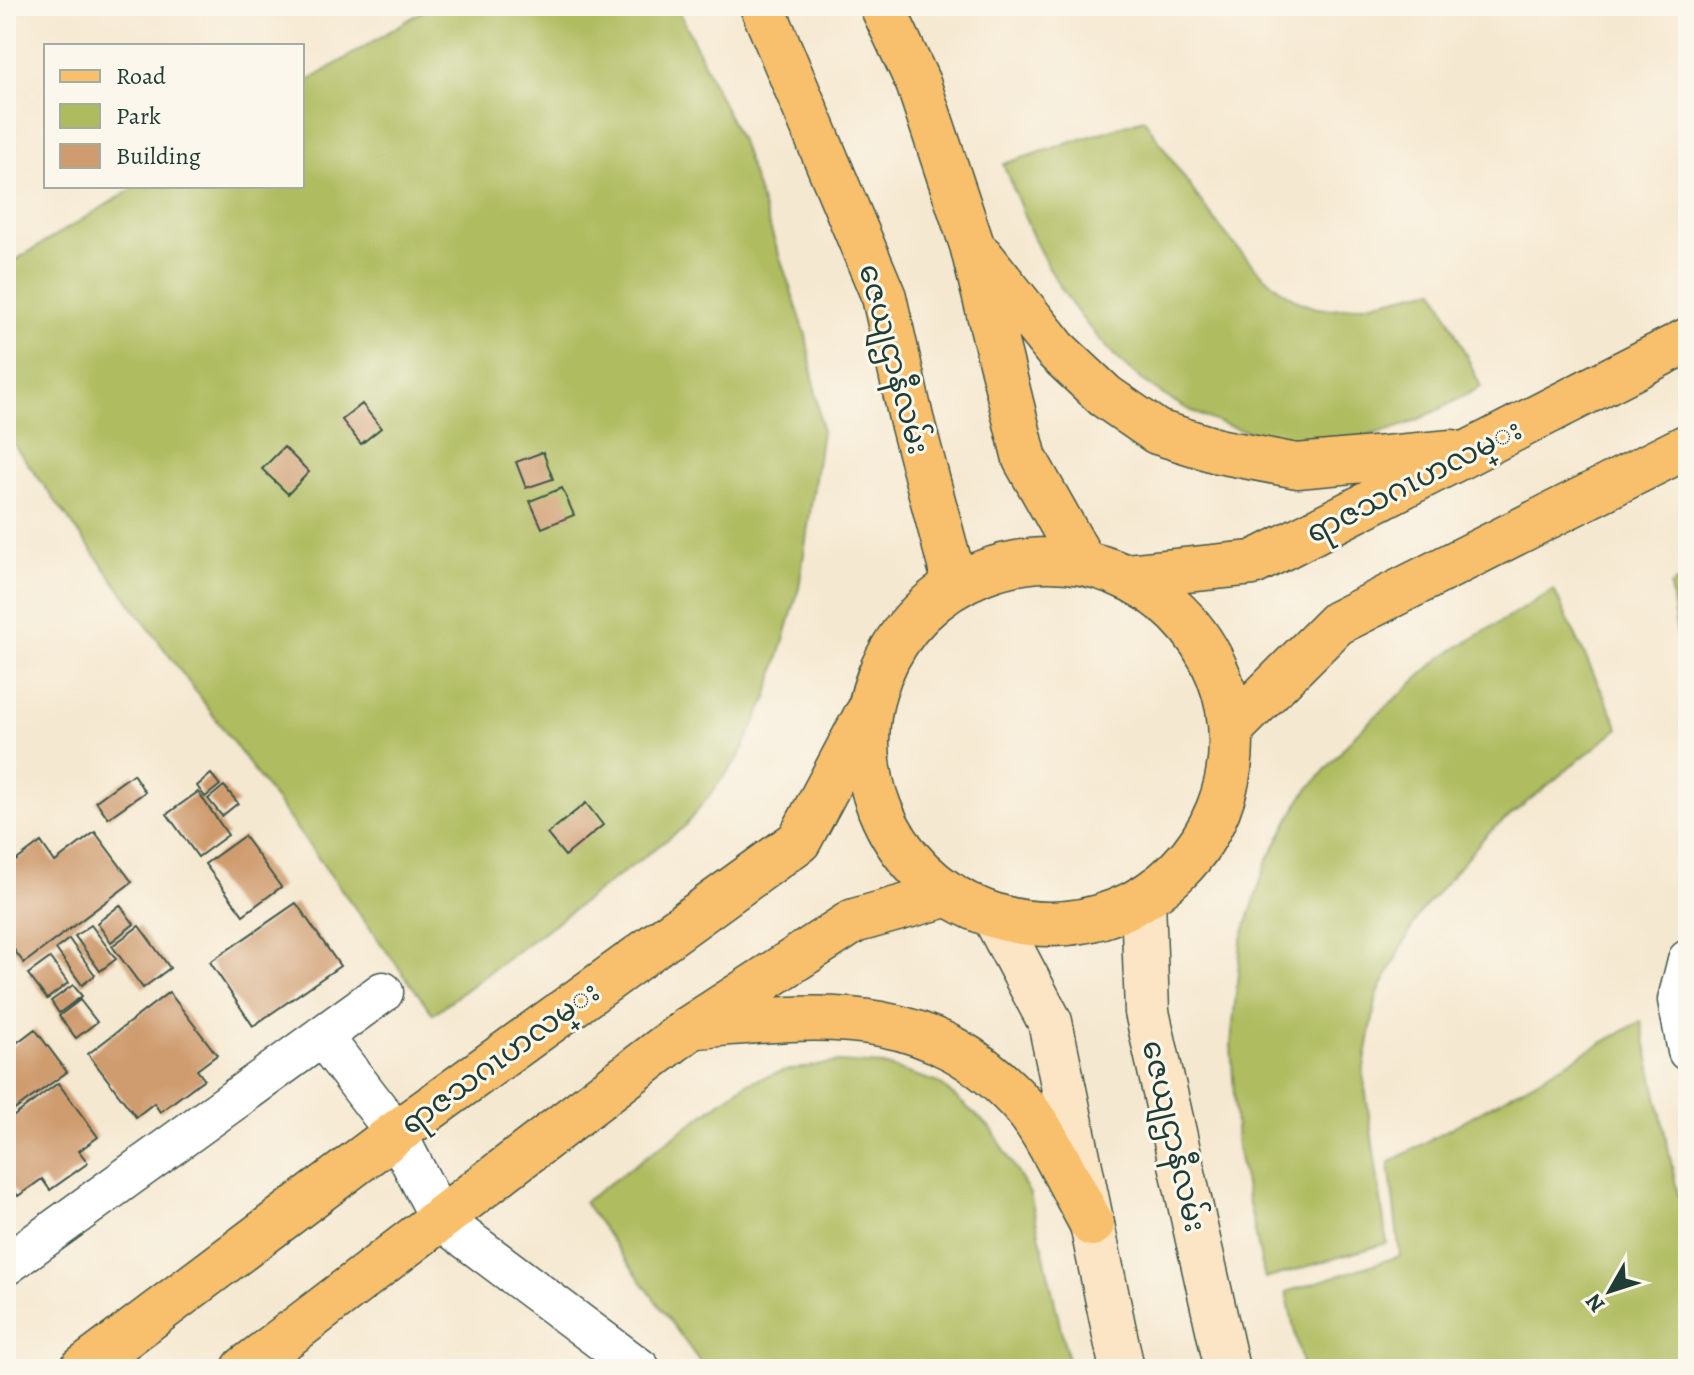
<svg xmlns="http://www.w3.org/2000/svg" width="1694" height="1375" viewBox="0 0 1694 1375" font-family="Alegreya,'Noto Sans Myanmar',serif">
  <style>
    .green { fill: #afbc5e; stroke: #677c49; stroke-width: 2 }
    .building { fill: #cf9c6f }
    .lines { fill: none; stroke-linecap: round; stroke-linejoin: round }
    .minor-casing { stroke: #3f574b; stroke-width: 43 }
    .secondary-casing { stroke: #3f574b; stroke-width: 47 }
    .primary-casing { stroke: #3f574b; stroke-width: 47 }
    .minor { stroke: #fff; stroke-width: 40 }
    .secondary { stroke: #fce5c4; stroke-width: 44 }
    .primary { stroke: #f8bf6c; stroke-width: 44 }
    .labels { text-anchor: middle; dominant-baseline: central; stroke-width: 6; stroke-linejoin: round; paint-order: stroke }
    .street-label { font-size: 30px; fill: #1f3d34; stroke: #fbf7ec }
  </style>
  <rect width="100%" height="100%" fill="#fbf7ec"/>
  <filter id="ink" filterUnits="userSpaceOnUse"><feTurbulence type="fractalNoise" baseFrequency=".0125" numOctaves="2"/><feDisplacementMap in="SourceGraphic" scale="16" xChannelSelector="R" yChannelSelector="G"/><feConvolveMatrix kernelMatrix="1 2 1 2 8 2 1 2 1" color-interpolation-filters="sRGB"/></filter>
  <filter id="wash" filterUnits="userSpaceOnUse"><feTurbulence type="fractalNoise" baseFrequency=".006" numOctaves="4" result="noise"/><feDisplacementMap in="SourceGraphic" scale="32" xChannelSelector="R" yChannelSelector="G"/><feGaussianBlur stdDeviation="1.8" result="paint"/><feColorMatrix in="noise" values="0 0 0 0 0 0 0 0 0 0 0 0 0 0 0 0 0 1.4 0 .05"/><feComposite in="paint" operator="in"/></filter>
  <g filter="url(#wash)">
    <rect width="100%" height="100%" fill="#f5e8d0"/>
    <path class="green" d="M 431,6 L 677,6 L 743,147 L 806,335 L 822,431 L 799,588 L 767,698 L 738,759 L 684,827 L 433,1014 L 6,434 L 6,266 L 137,186 L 302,186 L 302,85 Z
      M 1144,119 C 1179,168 1262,308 1326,309 C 1358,309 1403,295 1435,289 L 1481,387 C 1455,400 1427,418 1399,427 C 1352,444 1298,444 1250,432 C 1154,409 1086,340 1041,253 C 1026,225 1016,193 1003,164 Z
      M 1688,575 L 1688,707 L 1670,586 Z
      M 1554,590 L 1619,728 L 1487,834 L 1419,914 L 1377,995 L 1363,1073 L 1387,1243 L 1265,1279 L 1237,1147 L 1231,1044 L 1241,942 L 1267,861 L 1301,798 L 1357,733 L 1443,656 Z
      M 1641,1021 L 1688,1241 L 1688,1369 L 1303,1369 L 1286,1292 L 1400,1256 L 1389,1163 Z
      M 838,1062 L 883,1065 L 939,1083 L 992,1129 L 1030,1194 L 1070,1369 L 705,1369 L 584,1202 L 747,1083 L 783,1071 Z"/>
    <g id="blocks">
      <path class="building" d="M 362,404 L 381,428 L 361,444 L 342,420 Z
        M 284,447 L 309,472 L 288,494 L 262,469 Z
        M 543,452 L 553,479 L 526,488 L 516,462 Z
        M 562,488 L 574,515 L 542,528 L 530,501 Z
        M 133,774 L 145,792 L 108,818 L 96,801 Z
        M 211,774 L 220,785 L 205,797 L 197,786 Z
        M 224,786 L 238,803 L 222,816 L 208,799 Z
        M 198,792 L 228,835 L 198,857 L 167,814 Z
        M 586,803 L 603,825 L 565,856 L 547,834 Z
        M 95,832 L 132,882 L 24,963 L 6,939 L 6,868 L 41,842 L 55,862 Z
        M 244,836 L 281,887 L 243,915 L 205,864 Z
        M 296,903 L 340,966 L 253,1026 L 210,962 Z
        M 120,905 L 134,924 L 111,942 L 97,923 Z
        M 91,925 L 116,959 L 100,971 L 75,936 Z
        M 139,926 L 170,968 L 143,988 L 112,946 Z
        M 69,939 L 95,975 L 82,985 L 56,949 Z
        M 50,958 L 68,983 L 47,999 L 28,974 Z
        M 73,985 L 82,996 L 59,1013 L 51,1001 Z
        M 169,992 L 217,1055 L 197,1070 L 204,1079 L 160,1112 L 154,1103 L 136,1117 L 88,1054 Z
        M 80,1000 L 97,1022 L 76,1038 L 59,1016 Z
        M 35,1029 L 67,1072 L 6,1116 L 6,1051 Z
        M 58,1083 L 98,1137 L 79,1151 L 88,1163 L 50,1190 L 42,1179 L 18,1196 L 6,1179 L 6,1122 Z"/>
    </g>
  </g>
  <g filter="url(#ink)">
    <use href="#blocks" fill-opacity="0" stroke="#3f574b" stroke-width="2"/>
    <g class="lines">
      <defs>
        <path id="minor" d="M 1688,960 L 1678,1000 L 1688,1051
          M 322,1036 L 396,1133 L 441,1220 L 640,1369
          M 6,1265 L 383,992"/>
        <path id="secondary" d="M 1143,899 L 1147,1012 L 1227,1369
          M 994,916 L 1050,1022 L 1122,1369"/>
        <path id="primary" d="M 762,6 L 884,297 L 911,418 L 955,584
          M 882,6 L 918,83 L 972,245 L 1025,459 L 1083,562
          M 981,256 L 1056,350 L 1105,396 L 1157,432 L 1218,451 L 1297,466 L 1452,452
          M867 742a182 182 0 1 1 364 0a182 182 0 1 1-364 0Z
          M 1127,576 L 1253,563 L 1688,340
          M 1232,728 L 1337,623 L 1688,446
          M 698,1026 C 825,1015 931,1001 1025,1108 C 1047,1133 1074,1193 1092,1224
          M 82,1369 L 396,1133 L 799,841 L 865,717
          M 244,1369 L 691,1027 L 854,921 L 950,894"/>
      </defs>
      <use href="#minor" class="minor-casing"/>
      <use href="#secondary" class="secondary-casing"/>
      <use href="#primary" class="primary-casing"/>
      <use href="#minor" class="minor"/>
      <use href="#secondary" class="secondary"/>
      <use href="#primary" class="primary"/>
    </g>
  </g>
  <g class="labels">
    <g class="street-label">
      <text transform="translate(894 359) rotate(75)">ဇေယျဌာနီလမ်း</text>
      <text transform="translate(1414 481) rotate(-27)">ရာဇသဂၤဟလမ္း</text>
      <text transform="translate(500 1058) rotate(-36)">ရာဇသဂၤဟလမ္း</text>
      <text transform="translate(1174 1136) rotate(77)">ဇေယျဌာနီလမ်း</text>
    </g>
  </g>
  <rect width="1694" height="1375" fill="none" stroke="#fbf7ec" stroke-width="32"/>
  <rect x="44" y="44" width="260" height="144" fill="#fbf7ec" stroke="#a3ada2" stroke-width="2"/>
  <rect x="60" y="70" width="40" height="12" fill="#f8bf6c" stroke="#a3ada2" stroke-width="2"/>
  <text x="116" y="84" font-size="24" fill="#1f3d34">Road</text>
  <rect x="60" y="104" width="40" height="24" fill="#afbc5e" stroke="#a3ada2" stroke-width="2"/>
  <text x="116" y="124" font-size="24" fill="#1f3d34">Park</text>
  <rect x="60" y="144" width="40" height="24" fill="#cf9c6f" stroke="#a3ada2" stroke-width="2"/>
  <text x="116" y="164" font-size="24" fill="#1f3d34">Building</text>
  <g transform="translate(1610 1291) rotate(231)" stroke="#fbf7ec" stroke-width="6" paint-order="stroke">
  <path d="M0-6L14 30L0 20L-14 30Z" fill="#1f3d34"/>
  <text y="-12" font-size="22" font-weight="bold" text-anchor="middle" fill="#1f3d34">N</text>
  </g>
</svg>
